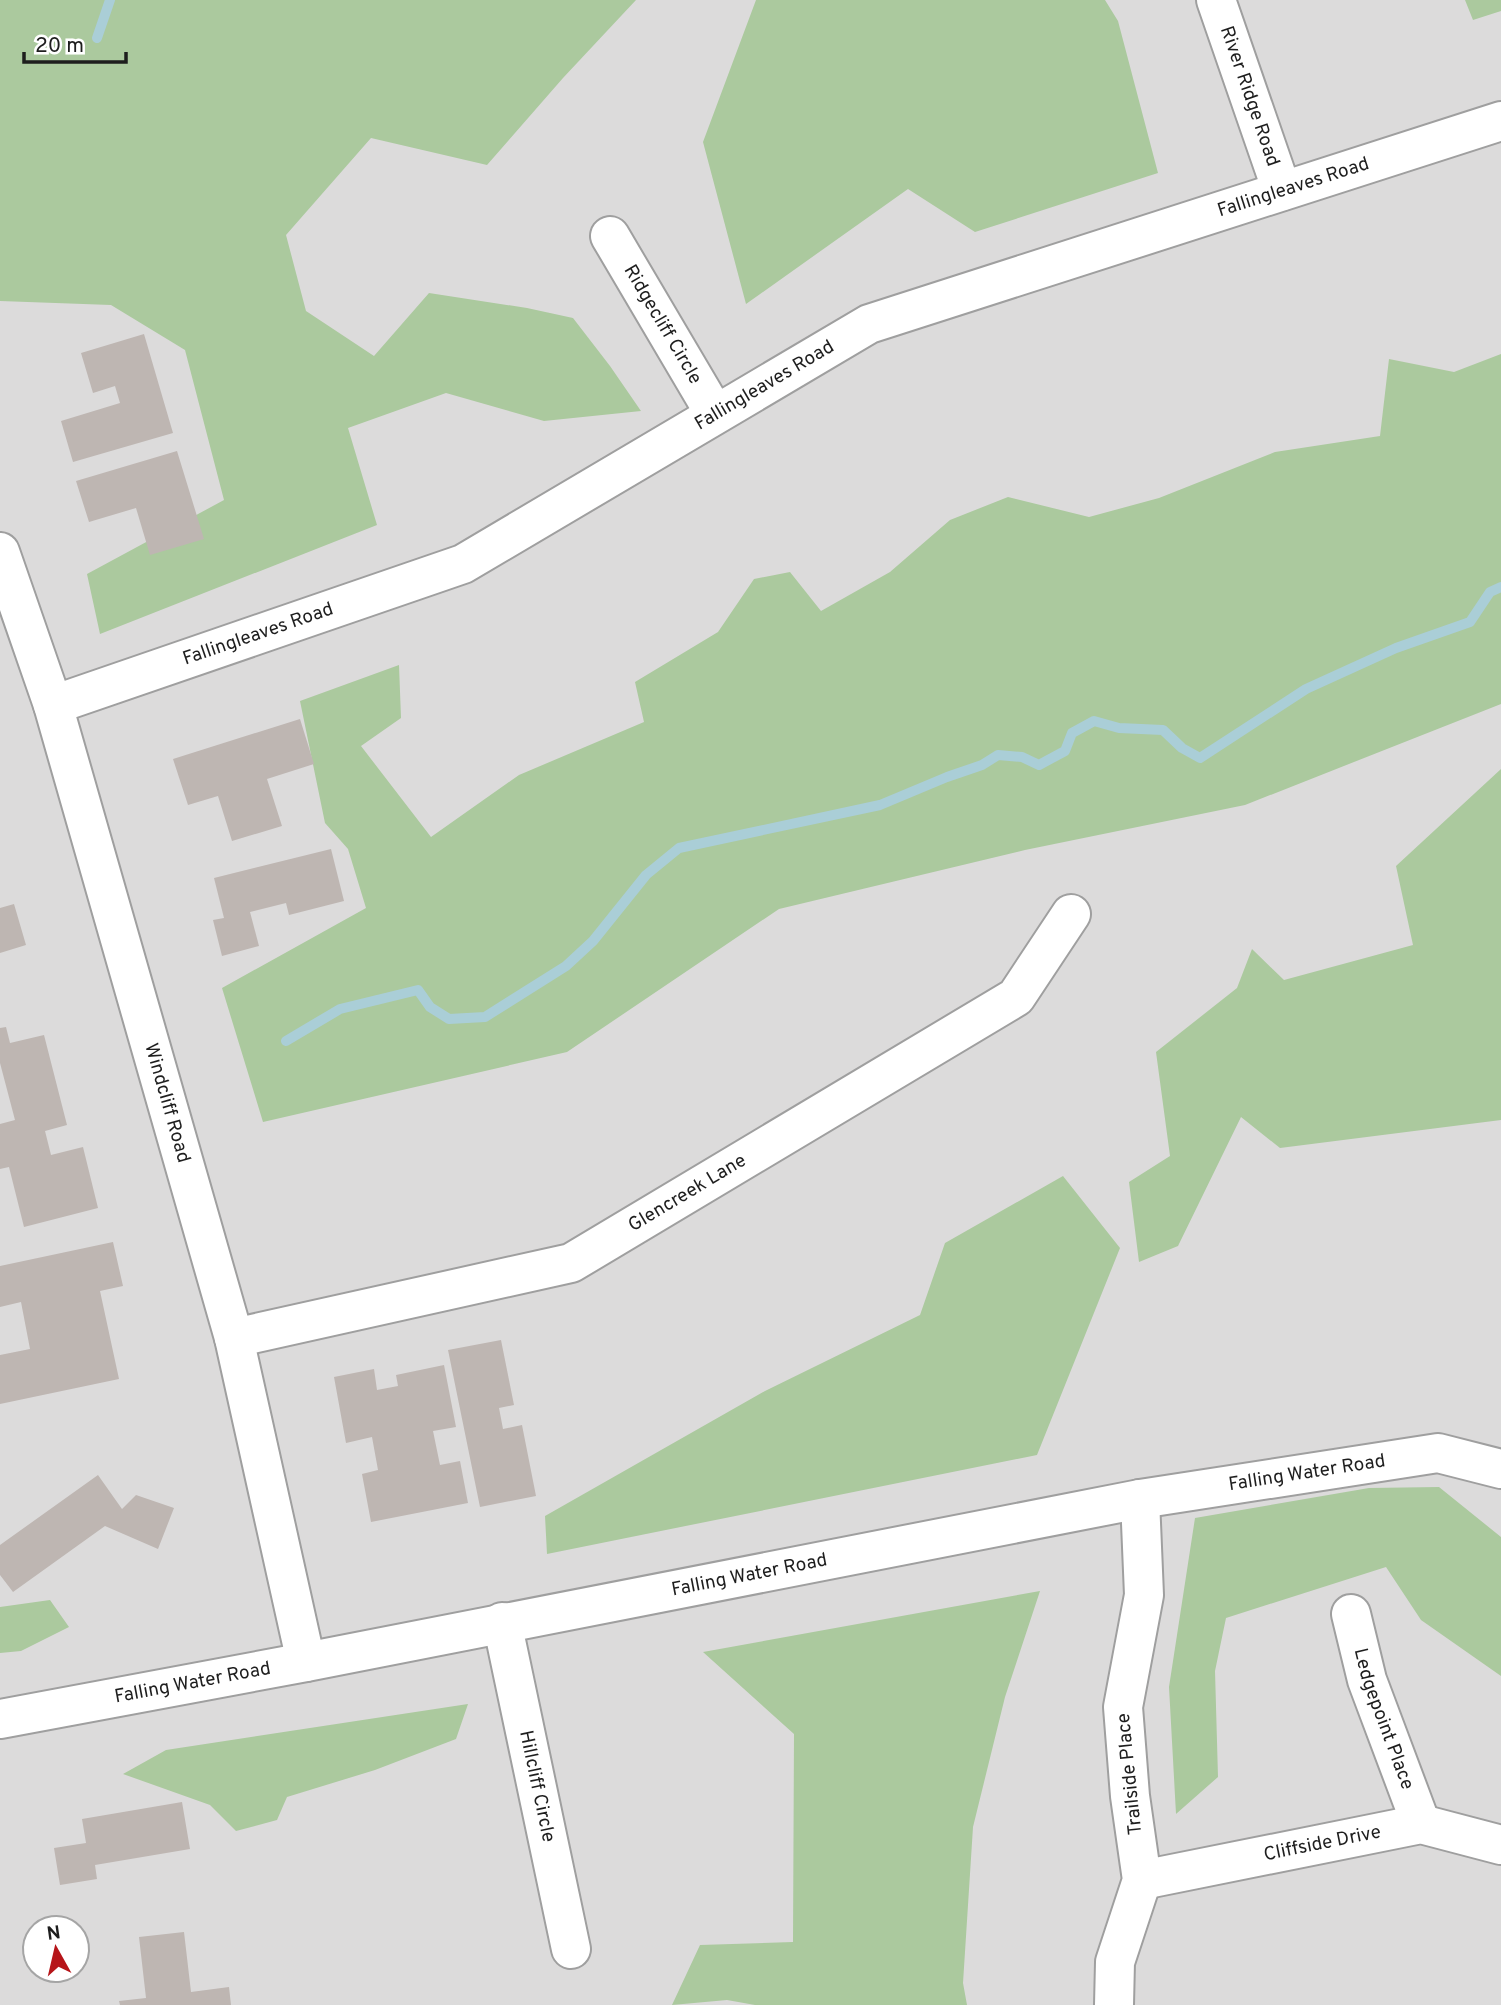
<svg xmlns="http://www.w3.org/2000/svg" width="1501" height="2005" viewBox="0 0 1501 2005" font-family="Overpass,sans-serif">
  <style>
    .residential { fill: #dcdbdb; fill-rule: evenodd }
    .forest { fill: #abc99e }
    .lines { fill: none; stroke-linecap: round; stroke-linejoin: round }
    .stream { stroke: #aaced7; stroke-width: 10 }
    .building { fill: #beb6b2 }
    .street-casing { stroke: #9f9f9f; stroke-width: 42 }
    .street { stroke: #fff; stroke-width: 38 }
    .labels { text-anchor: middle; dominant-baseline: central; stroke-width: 7; stroke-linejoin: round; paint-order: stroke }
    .street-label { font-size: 19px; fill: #1e1e1e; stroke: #fff }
  </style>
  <rect width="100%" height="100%" fill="#eeeae5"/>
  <path class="residential" d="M 0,0 L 1501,0 L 1501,2005 L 0,2005 ZM 35,1928 L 77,1928 L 77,1970 L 35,1970 Z"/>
  <path class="forest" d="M 0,0 L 636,0 L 563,78 L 487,165 L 371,138 L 286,235 L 306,311 L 374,356 L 429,293 L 527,308 L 573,318 L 610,366 L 641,411 L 544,421 L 446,393 L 348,428 L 377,525 L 100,634 L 87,574 L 224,500 L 185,350 L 111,305 L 0,301 Z
    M 756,0 L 1105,0 L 1118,21 L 1158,173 L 975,232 L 908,189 L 746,304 L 703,142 Z
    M 1465,0 L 1501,0 L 1501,11 L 1473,20 Z
    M 1501,354 L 1501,704 L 1245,805 L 1025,850 L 779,909 L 567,1052 L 263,1122 L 222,988 L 366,908 L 348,849 L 325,823 L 300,701 L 399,665 L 401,718 L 361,746 L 431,837 L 519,775 L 644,722 L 635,682 L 718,632 L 754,579 L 790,572 L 821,611 L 890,572 L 950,520 L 1008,497 L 1089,517 L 1159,498 L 1275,452 L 1380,436 L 1389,359 L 1454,372 Z
    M 1501,769 L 1501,1120 L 1280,1148 L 1241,1117 L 1178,1246 L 1139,1262 L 1129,1182 L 1170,1156 L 1156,1052 L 1237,988 L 1252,949 L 1284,980 L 1413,945 L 1396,866 Z
    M 1063,1176 L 1120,1248 L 1037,1455 L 547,1554 L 545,1516 L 765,1391 L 920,1315 L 945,1243 Z
    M 1439,1487 L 1501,1537 L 1501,1676 L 1421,1620 L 1386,1567 L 1226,1618 L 1215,1671 L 1218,1777 L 1176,1814 L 1169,1687 L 1195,1518 L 1369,1488 Z
    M 1040,1591 L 1005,1697 L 973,1827 L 963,1983 L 967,2005 L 755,2005 L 727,2000 L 672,2005 L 700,1945 L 793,1942 L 794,1734 L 703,1652 Z
    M 50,1600 L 69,1627 L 21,1651 L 0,1653 L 0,1607 Z
    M 468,1704 L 456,1739 L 375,1770 L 287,1797 L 277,1820 L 236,1831 L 210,1805 L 123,1774 L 166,1750 Z"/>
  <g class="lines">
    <path class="stream" d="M 97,38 L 110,0
      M 286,1041 L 340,1009 L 418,990 L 430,1007 L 449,1019 L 485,1017 L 566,966 L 593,941 L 646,875 L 679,848 L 880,805 L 947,777 L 982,765 L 998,755 L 1022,757 L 1039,765 L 1065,751 L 1072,733 L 1094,721 L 1119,728 L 1163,730 L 1182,748 L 1200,758 L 1306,689 L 1396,648 L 1470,622 L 1490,592 L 1501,587"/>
  </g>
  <path class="building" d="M 144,334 L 173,433 L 73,462 L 61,421 L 120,403 L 115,386 L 93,393 L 81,353 Z
    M 177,451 L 204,539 L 150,555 L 136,508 L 89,522 L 76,481 Z
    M 300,719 L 314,764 L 267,779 L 282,826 L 232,841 L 218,796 L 188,805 L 173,759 Z
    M 331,849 L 344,901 L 289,915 L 286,903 L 250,912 L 259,946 L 222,956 L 213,920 L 224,918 L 214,878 Z
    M 14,904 L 26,945 L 0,953 L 0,908 Z
    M 6,1027 L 10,1043 L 44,1035 L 67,1125 L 45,1131 L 51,1155 L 83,1147 L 98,1208 L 24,1227 L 9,1167 L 0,1169 L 0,1124 L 15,1120 L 0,1063 L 0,1028 Z
    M 113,1242 L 123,1286 L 100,1291 L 119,1379 L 0,1404 L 0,1355 L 30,1349 L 21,1302 L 0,1307 L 0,1266 Z
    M 501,1340 L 514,1405 L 499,1408 L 503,1429 L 522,1425 L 536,1496 L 480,1507 L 448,1350 Z
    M 444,1365 L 456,1427 L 433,1431 L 440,1465 L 460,1461 L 468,1503 L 371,1522 L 362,1474 L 378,1470 L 372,1437 L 346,1443 L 334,1377 L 374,1369 L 377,1390 L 398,1386 L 396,1375 Z
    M 98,1475 L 122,1509 L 136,1495 L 174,1508 L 158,1549 L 105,1526 L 13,1592 L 0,1575 L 0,1545 Z
    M 182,1802 L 190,1849 L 95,1865 L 97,1879 L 60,1885 L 54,1848 L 86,1843 L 82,1819 Z
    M 184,1932 L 191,1992 L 229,1987 L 231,2005 L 120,2005 L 119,2001 L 146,1998 L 139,1937 Z"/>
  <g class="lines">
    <defs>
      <g id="street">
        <path id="s1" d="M 1216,0 L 1282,191"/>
        <path id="s2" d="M 610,236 L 715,414"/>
        <path id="s3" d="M 0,552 L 53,705 L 234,1338 L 306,1662"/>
        <path id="s4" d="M 53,705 L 463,564 L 869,324 L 1501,121"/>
        <path id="s5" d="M 234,1338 L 571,1263 L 1016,997 L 1071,914"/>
        <path id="s6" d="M 1351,1614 L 1367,1680 L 1421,1824"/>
        <path id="s7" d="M 502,1622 L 571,1949"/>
        <path id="s8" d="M 0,1719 L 306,1662 L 1140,1499 L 1438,1453 L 1501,1469"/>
        <path id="s9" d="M 1142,1880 L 1421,1824 L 1501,1845"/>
        <path d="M 1114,2005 L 1115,1962 L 1142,1880 L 1130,1796 L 1123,1707 L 1144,1595 L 1140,1499"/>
      </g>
    </defs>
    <use href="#street" class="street-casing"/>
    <use href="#street" class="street"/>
  </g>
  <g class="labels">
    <g class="street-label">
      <text stroke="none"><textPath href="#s1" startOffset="102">River Ridge Road</textPath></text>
      <text stroke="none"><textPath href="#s4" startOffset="1351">Fallingleaves Road</textPath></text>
      <text stroke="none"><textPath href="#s2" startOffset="103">Ridgecliff Circle</textPath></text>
      <text stroke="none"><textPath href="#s4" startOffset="784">Fallingleaves Road</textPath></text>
      <text stroke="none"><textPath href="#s4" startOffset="217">Fallingleaves Road</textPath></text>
      <text stroke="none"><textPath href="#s3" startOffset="576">Windcliff Road</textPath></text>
      <text stroke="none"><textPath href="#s5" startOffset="481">Glencreek Lane</textPath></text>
      <text stroke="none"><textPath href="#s8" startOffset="1330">Falling Water Road</textPath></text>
      <text stroke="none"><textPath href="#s8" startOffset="763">Falling Water Road</textPath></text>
      <text stroke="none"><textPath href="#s8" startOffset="196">Falling Water Road</textPath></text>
      <text stroke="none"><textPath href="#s6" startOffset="110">Ledgepoint Place</textPath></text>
      <text transform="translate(1130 1774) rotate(-96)">Trailside Place</text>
      <text stroke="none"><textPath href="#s7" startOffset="168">Hillcliff Circle</textPath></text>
      <text stroke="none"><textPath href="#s9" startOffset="184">Cliffside Drive</textPath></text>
    </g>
  </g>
  <g transform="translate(56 1949) rotate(352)"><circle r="33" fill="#ffffff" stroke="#a5a5a5" stroke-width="2"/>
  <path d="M0-5L12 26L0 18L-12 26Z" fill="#b61519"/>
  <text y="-10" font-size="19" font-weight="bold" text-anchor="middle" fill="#1e1e1e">N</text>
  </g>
  <path d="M24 52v10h102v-10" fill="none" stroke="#1e1e1e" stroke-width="3.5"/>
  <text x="35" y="52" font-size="21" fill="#1e1e1e" stroke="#ffffff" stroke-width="5" paint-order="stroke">20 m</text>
</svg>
